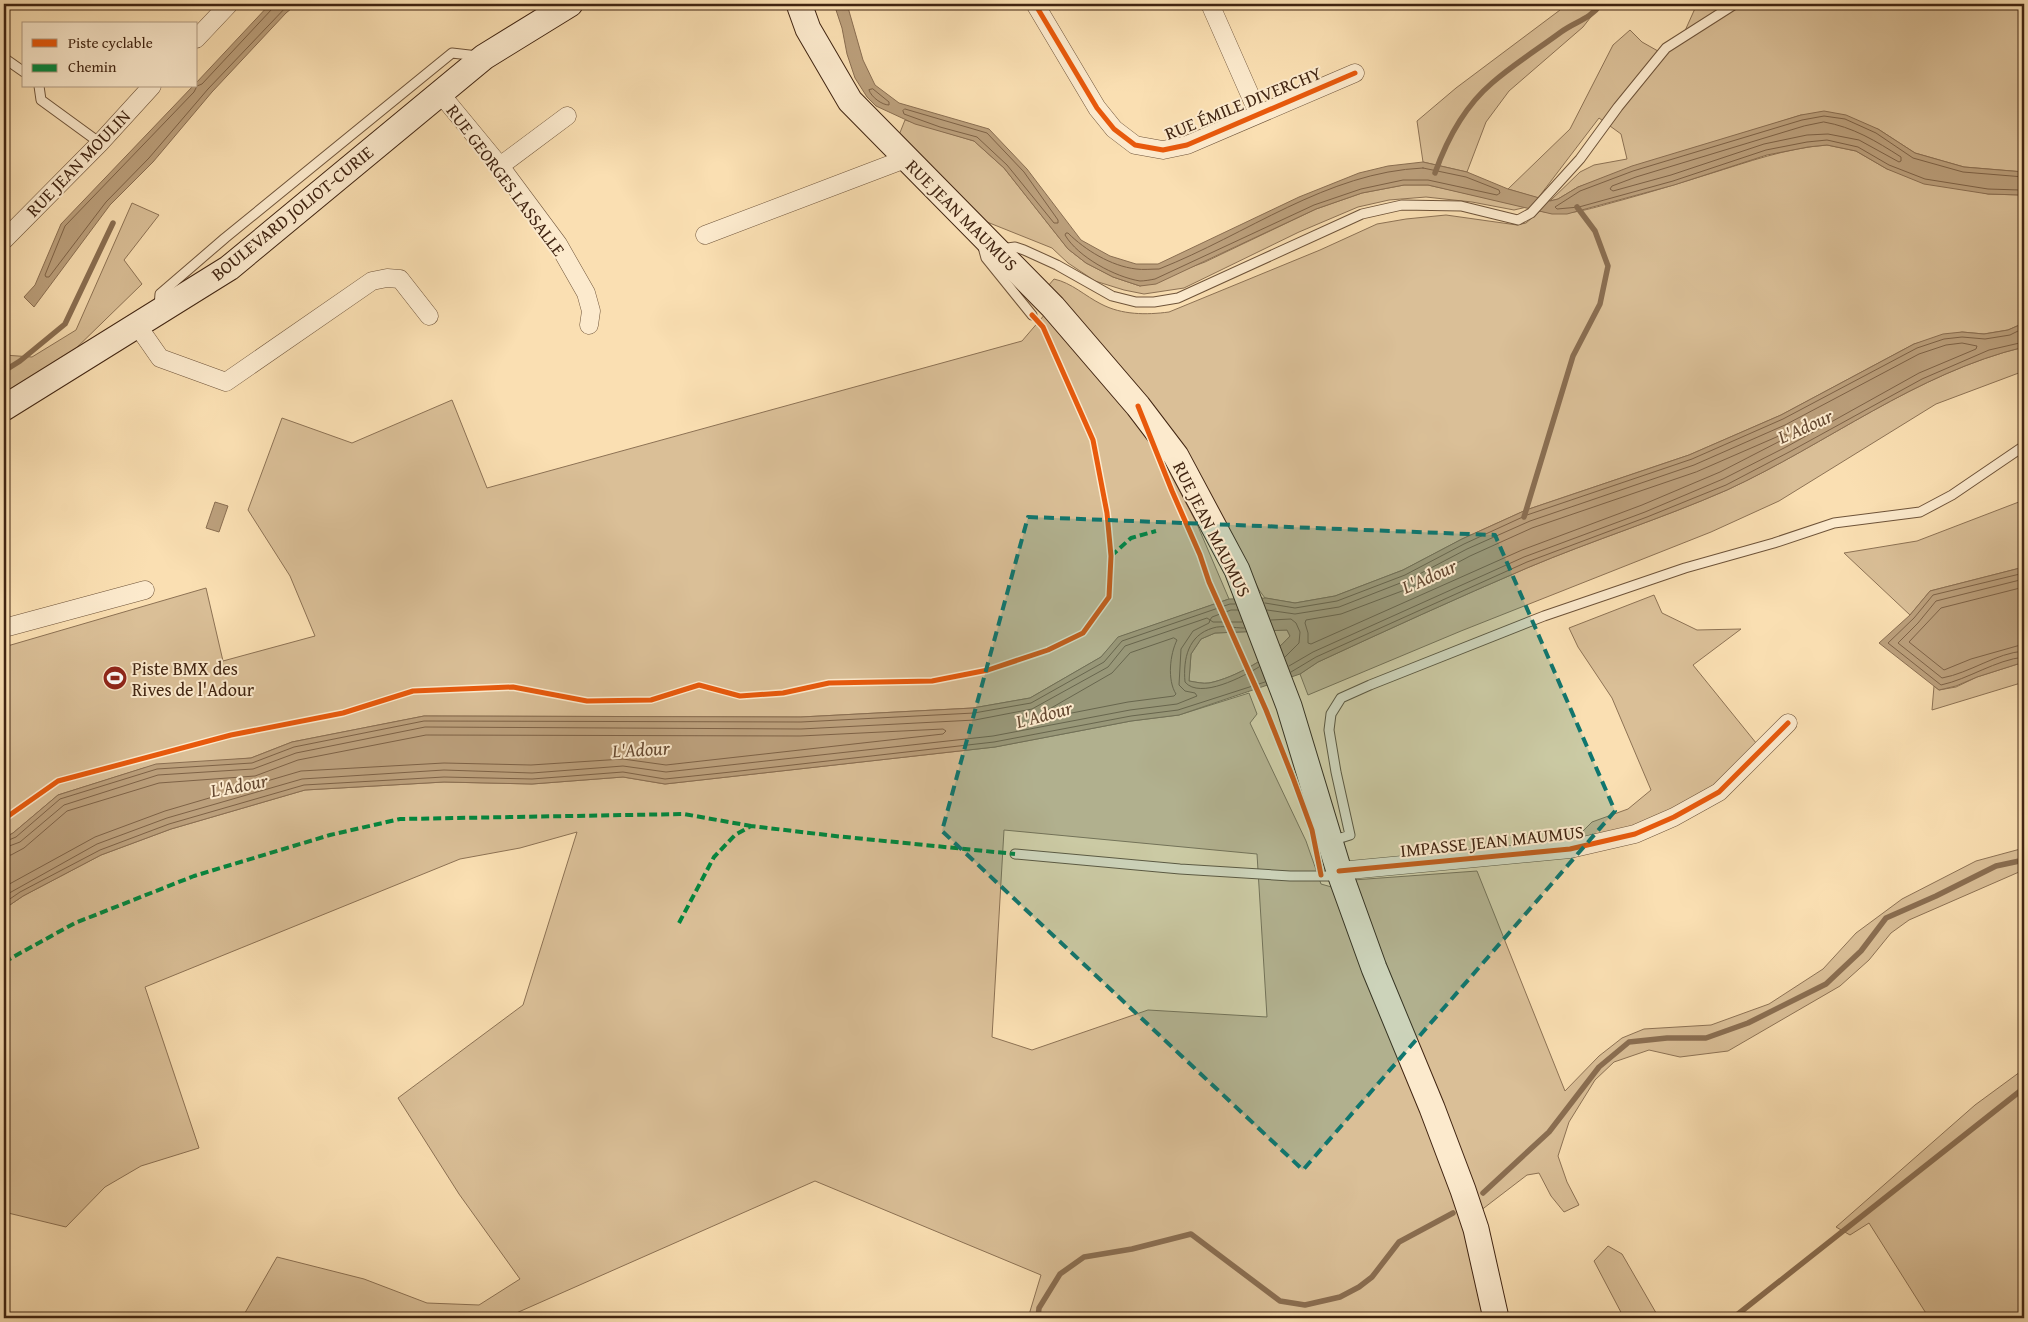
<svg xmlns="http://www.w3.org/2000/svg" width="2028" height="1322" viewBox="0 0 2028 1322" font-family="'Gentium Book Plus',serif">
  <style>
    .green { fill: #dabf97; stroke: #8d7254; fill-rule: evenodd }
    .water { fill: #bb9f7b; stroke: #8a6e51; fill-rule: evenodd }
    .lines { fill: none; stroke-linecap: round; stroke-linejoin: round }
    .shore { stroke: #7e6246; stroke-width: 1 }
    .stream { stroke: #8a6e51; stroke-width: 5.5 }
    .service-casing { stroke: #6e5339; stroke-width: 11 }
    .minor-casing { stroke: #6e5339; stroke-width: 19 }
    .secondary-casing { stroke: #402411; stroke-width: 27 }
    .service { stroke: #fceacd; stroke-width: 9 }
    .minor { stroke: #fceacd; stroke-width: 18 }
    .secondary { stroke: #fceacd; stroke-width: 25 }
    .quiet { stroke: #00873e; stroke-width: 4; stroke-dasharray: 8 4; stroke-linecap: butt }
    .cycleway-casing { stroke: #fceacd; stroke-width: 8 }
    .cycleway { stroke: #e8590c; stroke-width: 5 }
    .marked { fill: #0f766e; fill-opacity: 0.2; stroke: #0f766e; stroke-width: 4; stroke-dasharray: 10 6; stroke-linejoin: round }
    .labels { text-anchor: middle; dominant-baseline: central; stroke-width: 4; stroke-linejoin: round; paint-order: stroke }
    .street-label { font-size: 18px; fill: #402411; stroke: #fceacd }
    .poi-label { font-size: 18px; fill: #402411; stroke: #fceacd; text-anchor: start }
    .water-label { font-size: 19px; font-style: italic; fill: #654931; stroke: #fceacd }
  </style>
  <rect width="100%" height="100%" fill="#fadfb2"/>
  <filter id="stains"><feTurbulence type="fractalNoise" baseFrequency=".004" numOctaves="4"/><feColorMatrix values="0 0 0 0 .2 0 0 0 0 .09 0 0 0 0 .02 0 0 0 .5 -.17"/></filter>
  <radialGradient id="worn" r=".72"><stop offset=".6" stop-color="#630" stop-opacity="0"/><stop offset="1" stop-color="#630" stop-opacity=".3"/></radialGradient>
  <path class="green" d="M 1563,4 L 1601,4 L 1583,27 L 1509,91 L 1486,122 L 1467,172 L 1423,162 L 1417,121 L 1456,88 L 1560,10 Z
    M 1697,4 L 2024,4 L 2024,172 L 1964,167 L 1915,153 L 1878,129 L 1801,115 L 1578,187 L 1558,199 L 1550,201 L 1580,172 L 1594,165 L 1627,159 L 1621,134 L 1599,118 L 1538,198 L 1508,189 L 1570,129 L 1613,45 L 1630,30 L 1642,42 L 1665,55 L 1684,33 Z
    M 905,120 L 974,141 L 1004,168 L 1068,249 L 1086,263 L 1113,277 L 1140,286 L 1205,262 L 1316,209 L 1362,193 L 1404,185 L 1428,185 L 1527,207 L 1514,210 L 1472,202 L 1426,197 L 1389,200 L 1358,207 L 1299,232 L 1184,288 L 1144,294 L 1124,290 L 1095,281 L 1068,263 L 1052,248 L 977,218 L 899,135 Z
    M 1827,145 L 1856,151 L 1887,169 L 1988,194 L 2021,195 L 2020,203 L 2024,204 L 2024,323 L 2008,330 L 1984,334 L 1962,332 L 1914,344 L 1781,415 L 1689,455 L 1526,510 L 1462,539 L 1403,570 L 1335,596 L 1295,603 L 1265,598 L 1259,590 L 1238,547 L 1180,440 L 1109,353 L 1048,286 L 1054,279 C 1072,283 1085,296 1101,304 C 1122,315 1146,315 1169,312 L 1320,250 L 1377,224 L 1406,219 L 1446,215 L 1517,225 L 1526,223 L 1540,211 C 1567,218 1595,207 1622,200 C 1651,192 1680,183 1709,174 C 1748,162 1786,148 1827,145 Z
    M 132,203 L 159,215 L 124,260 L 142,284 L 67,357 L 4,397 L 4,355 L 32,357 L 76,330 Z
    M 1046,313 L 1118,399 L 1159,452 L 1197,524 L 1229,599 L 1119,637 L 1101,657 L 1030,698 L 973,708 L 801,717 L 424,716 L 292,742 L 251,758 L 144,768 L 58,795 L 13,833 L 4,838 L 4,647 L 206,588 L 223,661 L 315,636 L 290,576 L 248,510 L 282,418 L 352,443 L 452,400 L 487,488 L 1022,341 Z
    M 2024,347 L 2024,371 L 1936,404 L 1779,501 L 1711,532 L 1461,631 L 1308,695 L 1300,674 L 1318,662 C 1387,630 1457,598 1527,568 C 1593,540 1661,519 1727,490 C 1827,444 1916,373 2024,347 Z
    M 2024,500 L 2024,567 L 1930,591 L 1910,615 L 1844,553 L 1917,541 Z
    M 1654,595 L 1662,613 L 1697,630 L 1741,629 L 1693,665 L 1765,754 L 1743,781 L 1674,825 L 1582,853 L 1580,834 L 1592,822 L 1628,809 L 1651,790 L 1612,698 L 1578,647 L 1569,628 Z
    M 1287,630 L 1290,636 C 1273,656 1235,678 1209,683 C 1203,684 1195,682 1189,681 L 1191,654 L 1201,639 L 1215,633 Z
    M 2024,662 L 2024,682 L 1932,710 L 1934,686 L 1939,690 L 1956,687 L 1977,677 Z
    M 1249,693 L 1257,714 L 1250,723 L 1306,841 L 1321,884 L 1335,888 L 1457,1196 L 1485,1318 L 1028,1318 L 1041,1275 L 815,1181 L 505,1318 L 242,1318 L 277,1257 L 364,1279 L 427,1303 L 479,1305 L 520,1279 L 459,1194 L 398,1098 L 523,1005 L 577,832 L 520,848 L 460,859 L 145,987 L 199,1148 L 141,1166 L 105,1187 L 66,1227 L 4,1212 L 4,909 L 23,896 L 101,855 L 171,829 L 305,790 L 444,782 L 532,784 L 623,777 L 665,784 L 995,747 L 1131,721 L 1179,715 ZM 1004,830 L 1257,854 L 1267,1017 L 1148,1010 L 1032,1050 L 992,1037 Z
    M 2024,848 L 2024,871 L 2019,872 L 1909,920 L 1891,933 L 1869,960 L 1840,986 L 1728,1051 L 1680,1057 L 1649,1050 L 1614,1062 L 1595,1080 L 1569,1122 L 1558,1156 L 1567,1182 L 1579,1205 L 1564,1212 L 1551,1196 L 1539,1173 L 1527,1175 L 1480,1211 L 1353,880 L 1477,871 L 1565,1091 L 1599,1056 L 1622,1038 L 1644,1029 L 1711,1025 L 1769,1004 L 1823,969 L 1856,933 L 1902,899 L 1976,861 Z
    M 2024,1069 L 2024,1318 L 1929,1318 L 1869,1223 L 1850,1235 L 1836,1227 L 1975,1105 Z
    M 1608,1246 L 1622,1254 L 1659,1318 L 1624,1318 L 1594,1261 Z"/>
  <path class="water" d="M 270,4 L 297,4 L 286,13 L 212,92 L 153,162 L 110,205 L 34,307 L 24,297 L 35,285 L 61,224 L 193,86 L 196,86 L 196,83 Z
    M 834,4 L 847,4 L 863,60 L 875,85 L 899,103 L 989,129 L 1027,169 L 1081,240 L 1110,256 L 1136,264 L 1158,264 L 1299,197 L 1359,173 L 1388,166 L 1423,162 L 1467,172 L 1508,189 L 1550,201 L 1558,199 L 1578,187 L 1632,166 L 1801,115 L 1824,111 L 1846,115 L 1878,129 L 1915,153 L 1964,167 L 2024,172 L 2024,204 L 2020,203 L 2021,195 L 1988,194 L 1924,184 L 1887,169 L 1856,151 L 1827,145 L 1808,147 L 1767,155 L 1674,185 L 1567,214 L 1552,214 L 1428,185 L 1404,185 L 1362,193 L 1316,209 L 1156,284 L 1140,286 L 1113,277 L 1086,263 L 1068,249 L 1004,168 L 974,141 L 915,124 L 876,106 L 867,97 L 855,78 L 847,54 L 842,28 Z
    M 2024,323 L 2024,347 C 1916,373 1827,444 1727,490 C 1661,519 1593,540 1527,568 C 1457,598 1387,630 1318,662 L 1300,674 L 1179,715 L 1131,721 L 995,747 L 665,784 L 623,777 L 532,784 L 444,782 L 305,790 L 171,829 L 101,855 L 23,896 L 4,909 L 4,838 L 13,833 L 58,795 L 156,764 L 251,758 L 292,742 L 424,716 L 801,717 L 973,708 L 1030,698 L 1101,657 L 1118,637 L 1229,599 L 1266,598 L 1295,603 L 1335,596 L 1403,570 L 1462,539 L 1526,510 L 1689,455 L 1781,415 L 1914,344 L 1943,334 L 1962,332 L 1984,334 L 2008,330 ZM 1287,630 L 1290,636 C 1273,656 1235,678 1209,683 C 1203,684 1196,682 1189,681 L 1191,654 L 1201,639 L 1215,633 Z
    M 215,502 L 228,506 L 219,532 L 206,528 Z
    M 2024,567 L 2024,662 L 1977,677 L 1956,686 L 1939,690 L 1879,643 L 1910,615 L 1930,591 Z"/>
  <g class="lines">
    <path class="shore" d="M 273,4 L 272,9 L 202,84 L 197,86 L 194,92 L 65,226 L 45,275 L 46,277 L 49,277 L 106,202 L 149,158 L 208,89 L 289,4
      M 873,89 L 889,102 L 889,105 C 882,105 871,97 869,90 Z
      M 905,109 L 987,133 L 1024,172 L 1058,220 L 1058,223 L 1054,223 L 1007,165 L 977,137 L 940,127 L 904,114 L 903,111 Z
      M 1824,122 C 1853,127 1876,141 1901,157 L 1901,161 L 1899,162 L 1859,140 L 1828,134 L 1807,135 L 1764,144 L 1671,175 L 1613,191 L 1610,189 L 1612,186 L 1636,177 L 1804,126 Z
      M 1423,168 L 1466,177 L 1499,190 L 1500,193 L 1497,195 L 1428,180 L 1403,180 L 1361,189 L 1314,205 L 1155,279 C 1150,280 1144,281 1140,281 C 1115,277 1078,257 1065,235 L 1066,233 L 1068,233 C 1085,250 1111,266 1136,269 C 1143,270 1151,269 1159,269 C 1246,235 1327,172 1423,168 Z
      M 2024,177 L 1963,172 L 1913,158 L 1876,133 L 1845,119 L 1824,116 L 1802,120 L 1633,171 L 1580,191 L 1555,207 L 1557,209 L 1579,207 L 1673,181 L 1766,150 L 1807,142 L 1827,140 L 1858,147 L 1889,165 L 1925,179 L 1988,189 L 2020,190 L 2024,191
      M 1784,434 L 1787,435 L 1786,438 L 1720,472 L 1642,505 L 1522,550 L 1311,644 L 1308,643 L 1308,633 L 1305,623 L 1306,620 L 1341,614 L 1410,588 L 1470,556 L 1532,528 L 1696,472 Z
      M 2024,573 L 1933,595 L 1914,618 L 1888,643 L 1941,685 C 1969,679 1995,660 2024,657
      M 2024,579 L 1936,601 L 1918,623 L 1898,643 L 1942,678 C 1970,673 1996,653 2024,651
      M 2024,587 L 1941,608 L 1909,642 L 1944,670 L 1971,659 L 2024,644
      M 1265,603 L 1295,608 L 1337,601 L 1405,575 L 1464,544 L 1527,515 L 1692,459 L 1783,419 L 1917,348 L 1944,339 L 1962,337 L 1985,339 L 2010,335 L 2024,328
      M 1238,610 L 1231,610 L 1212,617 L 1210,620 L 1213,622 L 1242,622
      M 1267,610 L 1295,614 L 1339,607 L 1408,580 L 1467,549 L 1530,521 L 1694,465 L 1785,425 L 1919,354 L 1946,345 L 1962,343 L 1977,346 L 1976,349 L 1919,373 L 1788,446 L 1723,479 L 1645,512 L 1524,557 L 1313,652 L 1289,666
      M 1271,620 L 1291,619 L 1296,623 L 1300,632 L 1299,643 L 1285,657
      M 1244,628 C 1234,628 1222,625 1213,628 C 1188,635 1183,659 1185,682 C 1200,700 1244,676 1259,667
      M 1174,638 L 1177,640 C 1170,654 1167,680 1176,694 L 1174,696 L 1128,702 L 1041,719 L 1038,718 L 1039,715 L 1112,673 L 1130,653 Z
      M 1291,672 L 1316,657 L 1527,562 L 1647,517 L 1726,485 L 1791,451 L 1922,379 L 1989,350 L 2024,342
      M 4,842 L 16,837 L 60,799 L 157,769 L 252,763 L 294,747 L 424,721 L 801,722 L 974,713 L 1031,703 L 1104,662 L 1122,641 L 1230,604 L 1235,604
      M 4,848 L 20,842 L 64,805 L 158,775 L 253,769 L 296,753 L 425,727 L 801,729 L 975,720 L 1032,709 L 1108,667 L 1125,646 L 1207,618 L 1210,620 L 1209,623 L 1193,631 L 1181,649 L 1179,685 L 1185,691 L 1195,693 L 1197,696 L 1177,704 L 1130,710 L 993,736 L 666,772 L 623,766 L 532,773 L 444,770 L 302,779 L 167,818 L 97,844 L 4,896
      M 4,856 L 11,855 L 24,848 L 67,811 L 159,783 L 255,776 L 298,760 L 426,735 L 800,736 L 943,729 L 946,731 L 943,734 L 666,765 L 623,759 L 531,765 L 444,763 L 301,771 L 165,811 L 95,837 L 4,887
      M 4,903 L 20,892 L 100,850 L 169,824 L 304,785 L 444,777 L 532,779 L 623,772 L 665,779 L 731,772 L 994,742 L 1131,716 L 1178,710 L 1265,682"/>
    <path class="stream" d="M 1435,173 C 1447,139 1465,106 1492,83 C 1514,64 1538,49 1561,32 C 1576,21 1589,20 1601,4
      M 4,371 L 20,361 L 65,324 L 113,223
      M 1524,517 L 1573,356 L 1600,304 L 1608,266 L 1595,231 L 1577,207
      M 1483,1193 L 1549,1132 L 1599,1067 L 1629,1042 L 1667,1038 L 1706,1038 L 1748,1023 L 1826,984 L 1861,951 L 1886,918 L 1936,896 L 1996,866 L 2024,860
      M 1038,1318 L 1039,1308 L 1060,1274 L 1084,1257 L 1132,1249 L 1191,1234 L 1280,1301 L 1305,1305 L 1340,1297 L 1359,1287 L 1372,1277 L 1399,1242 L 1453,1213
      M 1733,1318 L 2024,1088"/>
    <defs>
      <path id="service" d="M 4,58 L 24,72
        M 39,86 L 41,100 L 100,143
        M 983,247 L 986,258 L 1032,315
        M 1000,249 L 1015,247 L 1024,250 L 1057,265 L 1112,296 L 1136,302 L 1154,302 L 1178,298 L 1362,214 L 1402,205 L 1461,206 L 1518,220 L 1531,213 L 1580,159 L 1618,107 L 1666,48 L 1735,4
        M 159,306 L 160,294 L 225,238 L 452,53 L 478,56
        M 1331,841 L 1350,835 L 1336,772 L 1329,730 L 1331,714 L 1341,698 L 1370,685 L 1544,616 L 1685,568 L 1774,543 L 1834,523 L 1920,512 L 1952,495 L 2024,446
        M 1015,854 L 1180,869 L 1290,876 L 1339,876"/>
      <path id="minor" d="M 1035,4 L 1097,108 L 1114,129 L 1135,145 L 1163,150 L 1187,145 L 1355,73
        M 1210,4 L 1258,113
        M 196,39 L 229,4
        M 439,92 L 500,166 L 558,244 L 586,293 L 591,311 L 589,325
        M 500,166 L 567,116
        M 705,235 L 905,159
        M 4,240 L 100,143 L 152,86
        M 137,325 L 160,358 L 226,382 L 372,281 L 387,278 L 400,279 L 429,316
        M 4,628 L 145,590
        M 1339,871 L 1570,849 L 1635,834 L 1674,817 L 1719,792 L 1788,723"/>
      <path id="secondary" d="M 799,4 L 808,29 L 850,101 L 1053,307 L 1138,406 L 1176,456 L 1237,570 L 1289,706 L 1339,871 L 1374,968 L 1432,1108 L 1463,1190 L 1476,1229 L 1496,1318
        M 4,408 L 229,268 L 484,57 L 570,4"/>
    </defs>
    <use href="#service" class="service-casing"/>
    <use href="#minor" class="minor-casing"/>
    <use href="#secondary" class="secondary-casing"/>
    <use href="#service" class="service"/>
    <use href="#minor" class="minor"/>
    <use href="#secondary" class="secondary"/>
    <path class="quiet" d="M 1111,556 L 1131,538 L 1156,531
      M 679,923 L 714,857 L 735,835 L 751,826 L 835,836 L 1015,854
      M 4,962 L 75,923 L 194,876 L 330,835 L 400,819 L 684,814 L 751,826"/>
    <defs>
      <path id="cycleway" d="M 1035,4 L 1097,108 L 1114,129 L 1135,145 L 1163,150 L 1187,145 L 1355,73
        M 1138,406 L 1172,491 L 1200,555 L 1209,582 L 1266,710 L 1293,778 L 1312,830 L 1321,875
        M 4,819 L 58,781 L 231,735 L 343,713 L 413,691 L 513,687 L 587,701 L 651,700 L 699,685 L 740,696 L 783,693 L 829,683 L 932,681 L 988,670 L 1048,650 L 1083,633 L 1109,597 L 1111,556 L 1107,513 L 1093,440 L 1043,327 L 1032,315
        M 1339,871 L 1570,849 L 1635,834 L 1674,817 L 1719,792 L 1788,723"/>
    </defs>
    <use href="#cycleway" class="cycleway-casing"/>
    <use href="#cycleway" class="cycleway"/>
  </g>
  <path class="marked" d="M 1028,517 L 1495,535 L 1615,811 L 1303,1170 L 942,831 Z"/>
  <defs>
    <symbol id="stadium-disc" viewBox="-11 -11 22 22"><circle r="9.5" fill="#8f2418" stroke="#fceacd"/><path d="M0-5a6.5 5 0 1 0 0 10a6.5 5 0 1 0 0-10ZM-3.5-1.8h7v3.6h-7Z" fill="#fff"/></symbol>
  </defs>
  <g fill-rule="evenodd">
    <use href="#stadium-disc" x="101" y="664" width="28" height="28"/>
  </g>
  <g class="labels">
    <g class="street-label">
      <text transform="translate(1243 103) rotate(-22)">RUE ÉMILE DIVERCHY</text>
      <text transform="translate(78 163) rotate(-46)">RUE JEAN MOULIN</text>
      <text transform="translate(506 180) rotate(53)">RUE GEORGES LASSALLE</text>
      <text transform="translate(292 213) rotate(-39)">BOULEVARD JOLIOT-CURIE</text>
      <text transform="translate(962 215) rotate(45)">RUE JEAN MAUMUS</text>
      <text transform="translate(1212 529) rotate(63)">RUE JEAN MAUMUS</text>
      <text transform="translate(1492 841) rotate(-6)">IMPASSE JEAN MAUMUS</text>
    </g>
    <g class="poi-label">
      <text x="132" y="668">Piste BMX des<tspan x="132" dy="21">Rives de l'Adour</tspan></text>
    </g>
    <g class="water-label">
      <text transform="translate(1805 426) rotate(-24)">L'Adour</text>
      <text transform="translate(1429 576) rotate(-24)">L'Adour</text>
      <text transform="translate(1044 714) rotate(-15)">L'Adour</text>
      <text transform="translate(641 749) rotate(-3)">L'Adour</text>
      <text transform="translate(239 785) rotate(-11)">L'Adour</text>
    </g>
  </g>
  <rect width="2028" height="1322" fill="none" stroke="#fadfb2" stroke-width="20"/>
  <rect x="5" y="5" width="2018" height="1312" fill="none" stroke="#402411" stroke-width="2.5"/>
  <rect x="10" y="10" width="2008" height="1302" fill="none" stroke="#402411"/>
  <rect x="22" y="22" width="175" height="65" fill="#fceacd" stroke="#b19b82"/>
  <rect x="32" y="39" width="25" height="8" fill="#e8590c" stroke="#b19b82"/>
  <text x="68" y="48" font-size="15" fill="#402411">Piste cyclable</text>
  <rect x="32" y="64" width="25" height="8" fill="#00873e" stroke="#b19b82"/>
  <text x="68" y="72" font-size="15" fill="#402411">Chemin</text>
  <rect width="100%" height="100%" filter="url(#stains)"/>
  <rect width="100%" height="100%" fill="url(#worn)"/>
</svg>
